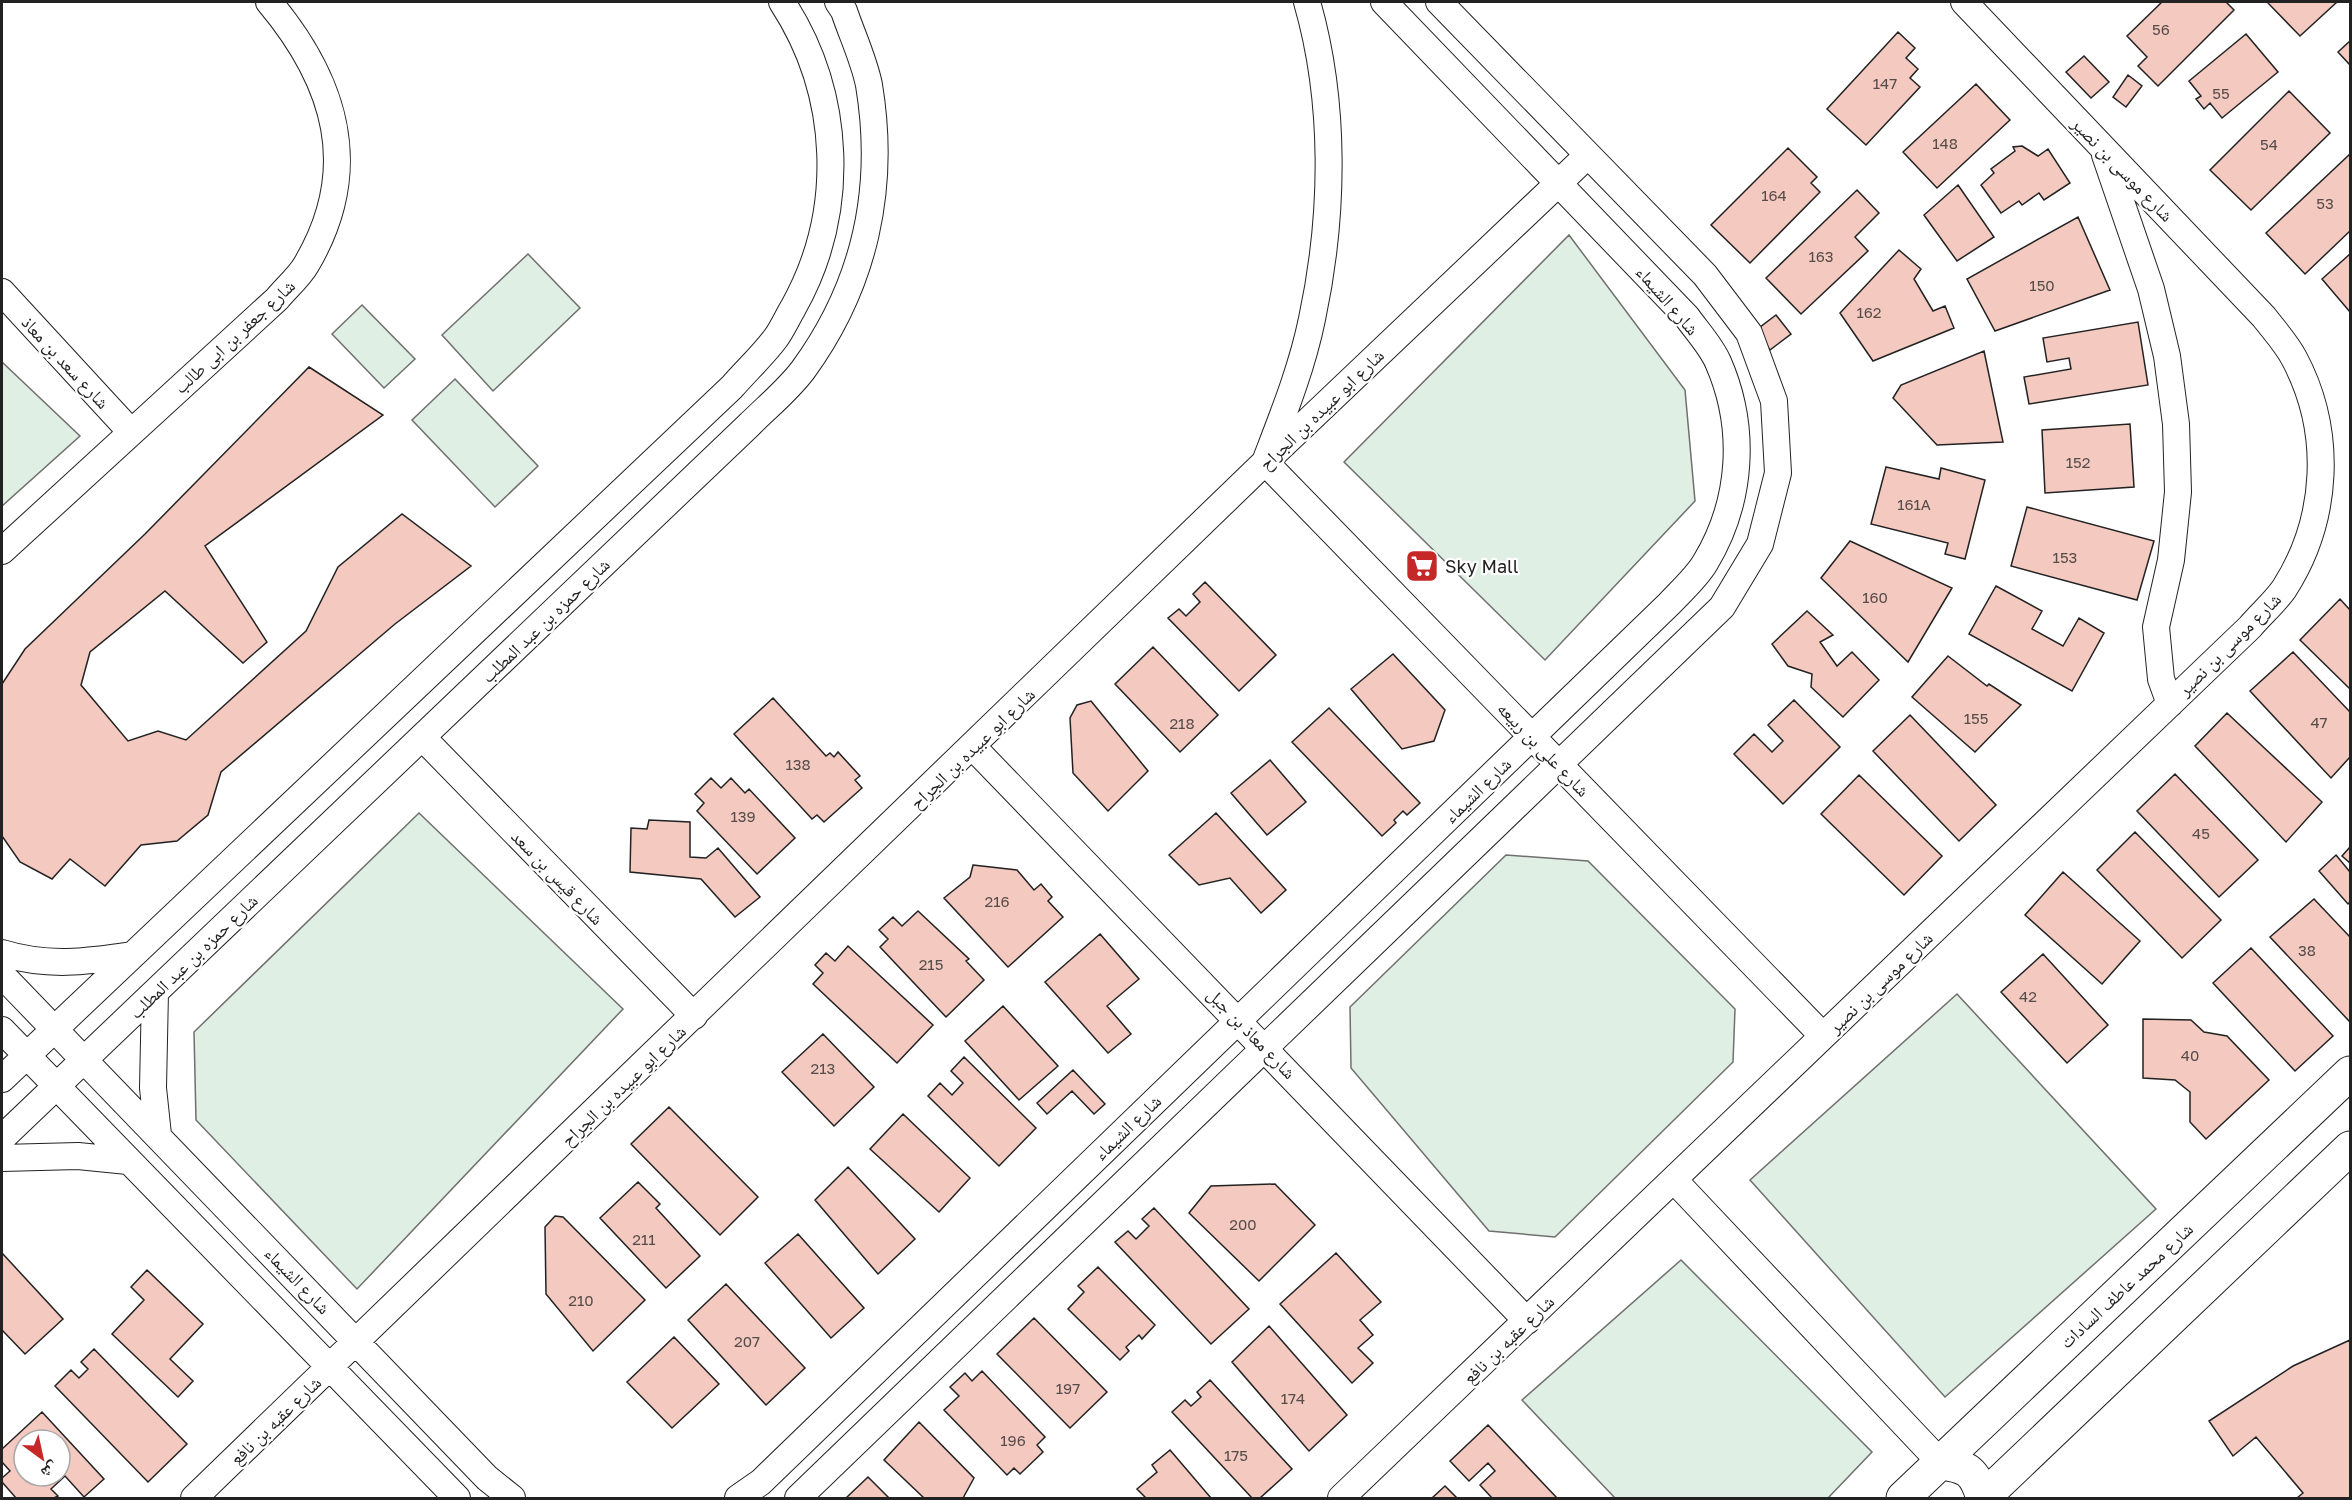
<svg xmlns="http://www.w3.org/2000/svg" width="2352" height="1500" viewBox="0 0 2352 1500" font-family="'Golos Text','Noto Naskh Arabic',sans-serif">
  <style>
    .green { fill: #e0efe3; stroke: #6f6f6f; stroke-width: 1.5 }
    .building { fill: #f3c9c0; stroke: #222; stroke-width: 1.5; fill-rule: evenodd }
    .lines { fill: none; stroke-linecap: round; stroke-linejoin: round }
    .street-casing { stroke: #222; stroke-width: 28 }
    .secondary-casing { stroke: #222; stroke-width: 35 }
    .street { stroke: #fff; stroke-width: 26 }
    .secondary { stroke: #fff; stroke-width: 33 }
    .labels { text-anchor: middle; dominant-baseline: central; stroke-width: 4.5; stroke-linejoin: round; paint-order: stroke }
    .number-label { font-size: 15px; fill: #564c4a }
    .street-label { font-size: 18px; fill: #222; stroke: #fff }
    .poi-label { font-size: 18px; fill: #222; stroke: #fff; text-anchor: start }
  </style>
  <rect width="100%" height="100%" fill="#fff"/>
  <path class="green" d="M 1569,235 L 1685,390 L 1695,501 L 1545,660 L 1344,462 Z
    M 528,254 L 580,308 L 493,391 L 442,335 Z
    M 362,305 L 415,359 L 384,388 L 332,334 Z
    M 2,362 L 80,436 L 2,506 Z
    M 455,379 L 538,466 L 495,507 L 412,420 Z
    M 419,813 L 623,1009 L 357,1289 L 196,1120 L 194,1032 Z
    M 1506,855 L 1588,861 L 1735,1009 L 1733,1062 L 1555,1237 L 1489,1231 L 1351,1068 L 1350,1007 Z
    M 1957,994 L 2156,1209 L 1945,1397 L 1750,1180 Z
    M 1681,1260 L 1872,1452 L 1828,1498 L 1615,1498 L 1522,1400 Z"/>
  <path class="building" d="M 2162,2 L 2226,2 L 2234,10 L 2158,86 L 2138,66 L 2147,57 L 2127,36 Z
    M 2270,2 L 2337,2 L 2300,36 L 2268,3 Z
    M 1898,32 L 1915,48 L 1906,58 L 1918,69 L 1910,78 L 1920,87 L 1866,145 L 1827,109 Z
    M 2246,34 L 2278,72 L 2222,118 L 2210,103 L 2204,109 L 2196,99 L 2201,96 L 2189,81 Z
    M 2350,41 L 2350,65 L 2338,52 Z
    M 2084,56 L 2109,82 L 2091,98 L 2066,72 Z
    M 2128,75 L 2142,86 L 2126,107 L 2113,97 Z
    M 1976,84 L 2010,120 L 1937,188 L 1903,152 Z
    M 2289,91 L 2330,133 L 2251,210 L 2210,170 Z
    M 2022,146 L 2038,156 L 2048,149 L 2070,183 L 2044,200 L 2039,193 L 2022,205 L 2019,201 L 2001,213 L 1981,185 L 1994,173 L 1991,169 L 2015,151 L 2013,147 Z
    M 1788,148 L 1817,177 L 1811,183 L 1820,192 L 1750,263 L 1711,225 Z
    M 2350,154 L 2350,231 L 2305,274 L 2266,233 Z
    M 1958,185 L 1994,237 L 1957,261 L 1924,215 Z
    M 1857,190 L 1879,213 L 1855,237 L 1868,251 L 1801,314 L 1766,278 Z
    M 2078,217 L 2110,290 L 1995,331 L 1967,279 Z
    M 1899,250 L 1921,269 L 1914,279 L 1933,311 L 1945,306 L 1954,328 L 1873,361 L 1840,313 Z
    M 2350,254 L 2350,312 L 2322,279 Z
    M 1776,315 L 1791,334 L 1770,350 L 1755,331 Z
    M 2138,322 L 2148,385 L 2029,404 L 2024,377 L 2071,369 L 2069,358 L 2047,362 L 2043,338 Z
    M 1984,351 L 2003,442 L 1937,445 L 1893,398 L 1901,385 Z
    M 309,367 L 383,415 L 205,546 L 267,642 L 243,663 L 165,591 L 90,652 L 81,685 L 128,741 L 158,731 L 186,740 L 306,631 L 338,567 L 402,514 L 471,566 L 395,624 L 221,772 L 208,815 L 177,841 L 141,845 L 105,886 L 70,859 L 52,879 L 20,862 L 2,836 L 2,684 L 25,649 L 145,534 Z
    M 2130,424 L 2134,487 L 2045,493 L 2042,430 Z
    M 1886,467 L 1939,479 L 1941,468 L 1985,480 L 1965,559 L 1945,554 L 1948,543 L 1871,524 Z
    M 2027,507 L 2154,541 L 2137,600 L 2011,566 Z
    M 1850,541 L 1952,588 L 1908,662 L 1821,578 Z
    M 1205,582 L 1276,655 L 1239,691 L 1168,618 L 1179,609 L 1186,616 L 1200,602 L 1193,594 Z
    M 1996,586 L 2042,611 L 2032,629 L 2063,646 L 2079,618 L 2104,633 L 2072,691 L 1969,634 Z
    M 2340,599 L 2350,610 L 2350,689 L 2300,640 Z
    M 1807,611 L 1833,635 L 1820,642 L 1837,666 L 1852,652 L 1879,680 L 1843,717 L 1811,687 L 1812,674 L 1788,666 L 1772,644 Z
    M 1153,647 L 1218,715 L 1180,752 L 1115,684 Z
    M 2293,652 L 2350,712 L 2350,757 L 2331,778 L 2250,691 Z
    M 1393,654 L 1445,710 L 1434,741 L 1402,749 L 1351,689 Z
    M 1948,656 L 1987,686 L 1989,684 L 2021,705 L 1975,752 L 1912,697 Z
    M 773,698 L 826,756 L 830,753 L 834,757 L 838,752 L 860,776 L 855,780 L 862,788 L 824,822 L 817,815 L 812,819 L 734,734 Z
    M 1794,700 L 1840,747 L 1783,804 L 1734,754 L 1754,734 L 1772,752 L 1783,741 L 1768,725 Z
    M 1091,701 L 1148,771 L 1108,811 L 1073,773 L 1070,718 L 1077,705 Z
    M 1329,708 L 1420,803 L 1407,815 L 1403,811 L 1394,820 L 1396,823 L 1382,836 L 1292,742 Z
    M 2227,713 L 2322,802 L 2286,842 L 2195,746 Z
    M 1910,715 L 1996,805 L 1959,841 L 1873,751 Z
    M 1270,760 L 1306,802 L 1267,835 L 1231,793 Z
    M 2175,774 L 2258,860 L 2219,897 L 2137,811 Z
    M 1859,775 L 1942,856 L 1904,895 L 1821,814 Z
    M 711,778 L 721,788 L 731,778 L 745,793 L 749,789 L 795,838 L 757,874 L 697,811 L 704,803 L 695,794 Z
    M 1216,813 L 1286,890 L 1261,913 L 1230,878 L 1199,885 L 1169,855 Z
    M 649,820 L 690,822 L 690,857 L 706,858 L 718,848 L 760,897 L 735,917 L 701,879 L 630,872 L 631,828 L 647,829 Z
    M 2135,832 L 2221,920 L 2182,958 L 2097,870 Z
    M 2350,847 L 2350,863 L 2342,856 Z
    M 2336,855 L 2350,872 L 2350,902 L 2348,904 L 2319,871 Z
    M 973,865 L 1017,870 L 1034,890 L 1041,884 L 1052,897 L 1048,901 L 1063,917 L 1008,967 L 944,898 L 970,877 Z
    M 2063,872 L 2140,941 L 2102,984 L 2025,915 Z
    M 2314,899 L 2350,937 L 2350,1022 L 2270,937 Z
    M 918,911 L 969,959 L 966,961 L 984,980 L 946,1017 L 880,947 L 888,939 L 879,930 L 893,917 L 902,926 Z
    M 1100,934 L 1139,979 L 1107,1006 L 1131,1034 L 1108,1053 L 1045,982 Z
    M 848,946 L 933,1025 L 897,1063 L 813,984 L 823,973 L 815,965 L 826,953 L 835,961 Z
    M 2251,948 L 2333,1036 L 2295,1071 L 2213,983 Z
    M 2043,954 L 2108,1025 L 2067,1063 L 2001,992 Z
    M 1003,1006 L 1058,1066 L 1019,1100 L 965,1041 Z
    M 2143,1019 L 2191,1020 L 2204,1032 L 2227,1036 L 2269,1080 L 2206,1139 L 2190,1122 L 2190,1092 L 2175,1080 L 2143,1078 Z
    M 823,1034 L 874,1087 L 834,1126 L 782,1072 Z
    M 964,1057 L 1036,1128 L 999,1166 L 928,1096 L 940,1083 L 952,1095 L 963,1083 L 951,1071 Z
    M 1073,1070 L 1105,1104 L 1094,1114 L 1072,1091 L 1047,1114 L 1037,1103 Z
    M 669,1107 L 758,1197 L 720,1235 L 631,1144 Z
    M 903,1114 L 970,1178 L 939,1212 L 870,1149 Z
    M 848,1167 L 915,1239 L 878,1274 L 815,1200 Z
    M 638,1182 L 660,1204 L 656,1208 L 700,1256 L 666,1288 L 600,1218 Z
    M 1275,1184 L 1315,1225 L 1259,1281 L 1189,1213 L 1211,1186 Z
    M 1154,1208 L 1249,1309 L 1211,1344 L 1115,1242 L 1128,1231 L 1136,1239 L 1149,1226 L 1142,1219 Z
    M 555,1216 L 563,1217 L 645,1300 L 593,1351 L 546,1294 L 545,1227 Z
    M 798,1234 L 864,1308 L 831,1338 L 765,1263 Z
    M 2,1253 L 63,1319 L 25,1354 L 2,1330 Z
    M 1336,1253 L 1381,1302 L 1360,1320 L 1373,1335 L 1358,1348 L 1373,1363 L 1352,1383 L 1280,1304 Z
    M 1098,1267 L 1155,1325 L 1142,1339 L 1139,1335 L 1126,1347 L 1129,1351 L 1120,1360 L 1068,1309 L 1084,1292 L 1078,1286 Z
    M 147,1270 L 203,1324 L 170,1359 L 193,1381 L 178,1397 L 112,1334 L 144,1300 L 131,1287 Z
    M 726,1284 L 805,1368 L 766,1405 L 688,1320 Z
    M 1034,1318 L 1107,1392 L 1070,1428 L 997,1354 Z
    M 1269,1326 L 1347,1415 L 1309,1451 L 1232,1362 Z
    M 674,1337 L 719,1384 L 672,1428 L 627,1382 Z
    M 2350,1340 L 2350,1498 L 2297,1498 L 2303,1493 L 2256,1437 L 2233,1456 L 2209,1421 L 2293,1366 Z
    M 94,1349 L 187,1444 L 148,1482 L 55,1386 L 71,1370 L 79,1378 L 88,1369 L 81,1362 Z
    M 982,1371 L 1045,1437 L 1037,1445 L 1043,1452 L 1020,1474 L 1014,1468 L 1007,1475 L 944,1410 L 959,1396 L 950,1387 L 965,1373 L 972,1381 Z
    M 1210,1380 L 1292,1469 L 1260,1498 L 1252,1498 L 1172,1412 L 1185,1400 L 1191,1406 L 1201,1397 L 1197,1392 Z
    M 42,1412 L 104,1479 L 84,1497 L 65,1476 L 51,1489 L 58,1496 L 54,1498 L 16,1498 L 2,1482 L 2,1478 L 10,1471 L 2,1462 L 2,1449 ZM 24,1440 L 60,1440 L 60,1476 L 24,1476 Z
    M 919,1422 L 974,1478 L 963,1498 L 924,1498 L 884,1460 Z
    M 1488,1425 L 1557,1498 L 1492,1498 L 1480,1485 L 1495,1471 L 1488,1463 L 1469,1481 L 1450,1461 Z
    M 1170,1450 L 1211,1498 L 1146,1498 L 1137,1489 L 1157,1472 L 1152,1465 Z
    M 868,1477 L 889,1498 L 846,1498 Z
    M 1445,1486 L 1457,1498 L 1432,1498 Z"/>
  <g class="lines">
    <defs>
      <path id="street" d="M 1307,2 C 1336,103 1334,216 1312,319 C 1302,368 1283,415 1265,462 L 1823,1036
        M 2105,155 L 2151,289 L 2167,356 L 2176,424 L 2178,492 L 2171,560 L 2156,627 L 2161,679 L 2170,704
        M 2,292 L 131,432
        M 2,551 L 277,299 C 286,288 299,277 306,265 C 363,169 336,82 269,2
        M 422,737 L 694,1016
        M 973,747 L 1527,1321
        M 2,953 C 47,967 86,962 132,955
        M 2,975 L 487,1478 L 512,1498
        M 155,992 L 153,1088 L 158,1135
        M 2,1030 L 457,1498
        M 2,1079 L 732,387 C 746,371 762,356 775,339 C 782,330 787,318 793,308 C 847,212 842,94 782,2
        M 2,1138 L 749,425 C 767,407 788,390 803,370 C 865,285 886,188 869,85 C 864,60 852,35 844,11 L 838,2
        M 2,1158 L 78,1156 L 128,1161
        M 1674,1180 L 1941,1463
        M 194,1498 L 1265,462 L 1588,155
        M 738,1498 L 761,1482 L 1669,604 C 1681,591 1696,578 1705,563 C 1742,502 1747,428 1718,362 C 1711,346 1697,331 1687,317 L 1384,2
        M 798,1498 L 1722,607 L 1760,544 L 1778,473 L 1774,401 L 1749,333 L 1705,275 L 1439,2
        M 1341,1498 L 2250,627 C 2261,614 2275,602 2284,589 C 2329,519 2333,431 2294,358 C 2286,343 2274,330 2264,317 L 1964,2"/>
      <path id="secondary" d="M 1941,1463 C 1968,1466 1975,1472 1983,1498
        M 1903,1498 L 2350,1073
        M 1983,1498 L 2350,1148"/>
    </defs>
    <use href="#street" class="street-casing"/>
    <use href="#secondary" class="secondary-casing"/>
    <use href="#street" class="street"/>
    <use href="#secondary" class="secondary"/>
  </g>
  <defs>
    <symbol id="supermarket-square" viewBox="-11 -11 22 22"><rect x="-9" y="-9" width="18" height="18" rx="4" fill="#c62828" stroke="#fff"/><path d="M-6-5.5h2.5l.6 2H6L4.5 2H-2.5L-4.4-4H-6ZM-1.5 3.2a1.3 1.3 0 1 0 .1 0ZM3 3.2a1.3 1.3 0 1 0 .1 0Z" fill="#fff"/></symbol>
  </defs>
  <g fill-rule="evenodd">
    <use href="#supermarket-square" x="1403" y="547" width="38" height="38"/>
  </g>
  <g class="labels">
    <g class="number-label">
      <text x="2161" y="29">56</text>
      <text x="1885" y="83">147</text>
      <text x="2221" y="93">55</text>
      <text x="1945" y="143">148</text>
      <text x="2269" y="144">54</text>
      <text x="1774" y="195">164</text>
      <text x="2325" y="203">53</text>
      <text x="1821" y="256">163</text>
      <text x="2042" y="285">150</text>
      <text x="1869" y="312">162</text>
      <text x="2078" y="462">152</text>
      <text x="1914" y="504">161A</text>
      <text x="2065" y="557">153</text>
      <text x="1875" y="597">160</text>
      <text x="1976" y="718">155</text>
      <text x="2319" y="722">47</text>
      <text x="1182" y="723">218</text>
      <text x="798" y="764">138</text>
      <text x="743" y="816">139</text>
      <text x="2201" y="833">45</text>
      <text x="997" y="901">216</text>
      <text x="2307" y="950">38</text>
      <text x="931" y="964">215</text>
      <text x="2028" y="996">42</text>
      <text x="2190" y="1055">40</text>
      <text x="823" y="1068">213</text>
      <text x="1243" y="1224">200</text>
      <text x="644" y="1239">211</text>
      <text x="581" y="1300">210</text>
      <text x="747" y="1341">207</text>
      <text x="1068" y="1388">197</text>
      <text x="1293" y="1398">174</text>
      <text x="1013" y="1440">196</text>
      <text x="1236" y="1455">175</text>
    </g>
    <g class="street-label">
      <text transform="translate(2123 169) rotate(46)">شارع موسى بن نصير</text>
      <text transform="translate(1668 300) rotate(49)">شارع الشيماء</text>
      <text transform="translate(234 336) rotate(-43)">شارع جعفر بن ابى طالب</text>
      <text transform="translate(66 362) rotate(47)">شارع سعد بن معاذ</text>
      <text transform="translate(1321 409) rotate(-44)">شارع ابو عبيده بن الجراح</text>
      <text transform="translate(545 620) rotate(-44)">شارع حمزه بن عبد المطلب</text>
      <text transform="translate(2229 644) rotate(-45)">شارع موسى بن نصير</text>
      <text transform="translate(972 748) rotate(-44)">شارع ابو عبيده بن الجراح</text>
      <text transform="translate(1544 749) rotate(46)">شارع على بن ربيعه</text>
      <text transform="translate(1477 790) rotate(-44)">شارع الشيماء</text>
      <text transform="translate(558 877) rotate(46)">شارع قيس بن سعد</text>
      <text transform="translate(193 956) rotate(-44)">شارع حمزه بن عبد المطلب</text>
      <text transform="translate(1880 982) rotate(-44)">شارع موسى بن نصير</text>
      <text transform="translate(1252 1033) rotate(46)">شارع معاذ بن جبل</text>
      <text transform="translate(623 1085) rotate(-44)">شارع ابو عبيده بن الجراح</text>
      <text transform="translate(1127 1127) rotate(-44)">شارع الشيماء</text>
      <text transform="translate(298 1280) rotate(46)">شارع الشيماء</text>
      <text transform="translate(2126 1285) rotate(-43)">شارع محمد عاطف السادات</text>
      <text transform="translate(1508 1339) rotate(-44)">شارع عقبه بن نافع</text>
      <text transform="translate(275 1420) rotate(-44)">شارع عقبه بن نافع</text>
    </g>
    <g class="poi-label">
      <text x="1445" y="566">Sky Mall</text>
    </g>
  </g>
  <rect width="2352" height="1500" fill="none" stroke="#222222" stroke-width="6"/>
  <g transform="translate(42 1458) rotate(147)"><circle r="28" fill="#ffffff" stroke="#a7a7a7" stroke-width="1.5"/>
  <path d="M0-4.5L10 22L0 15L-10 22Z" fill="#c62828"/>
  <text y="-9" font-size="16" font-weight="bold" text-anchor="middle" fill="#222222">ش</text>
  </g>
</svg>
